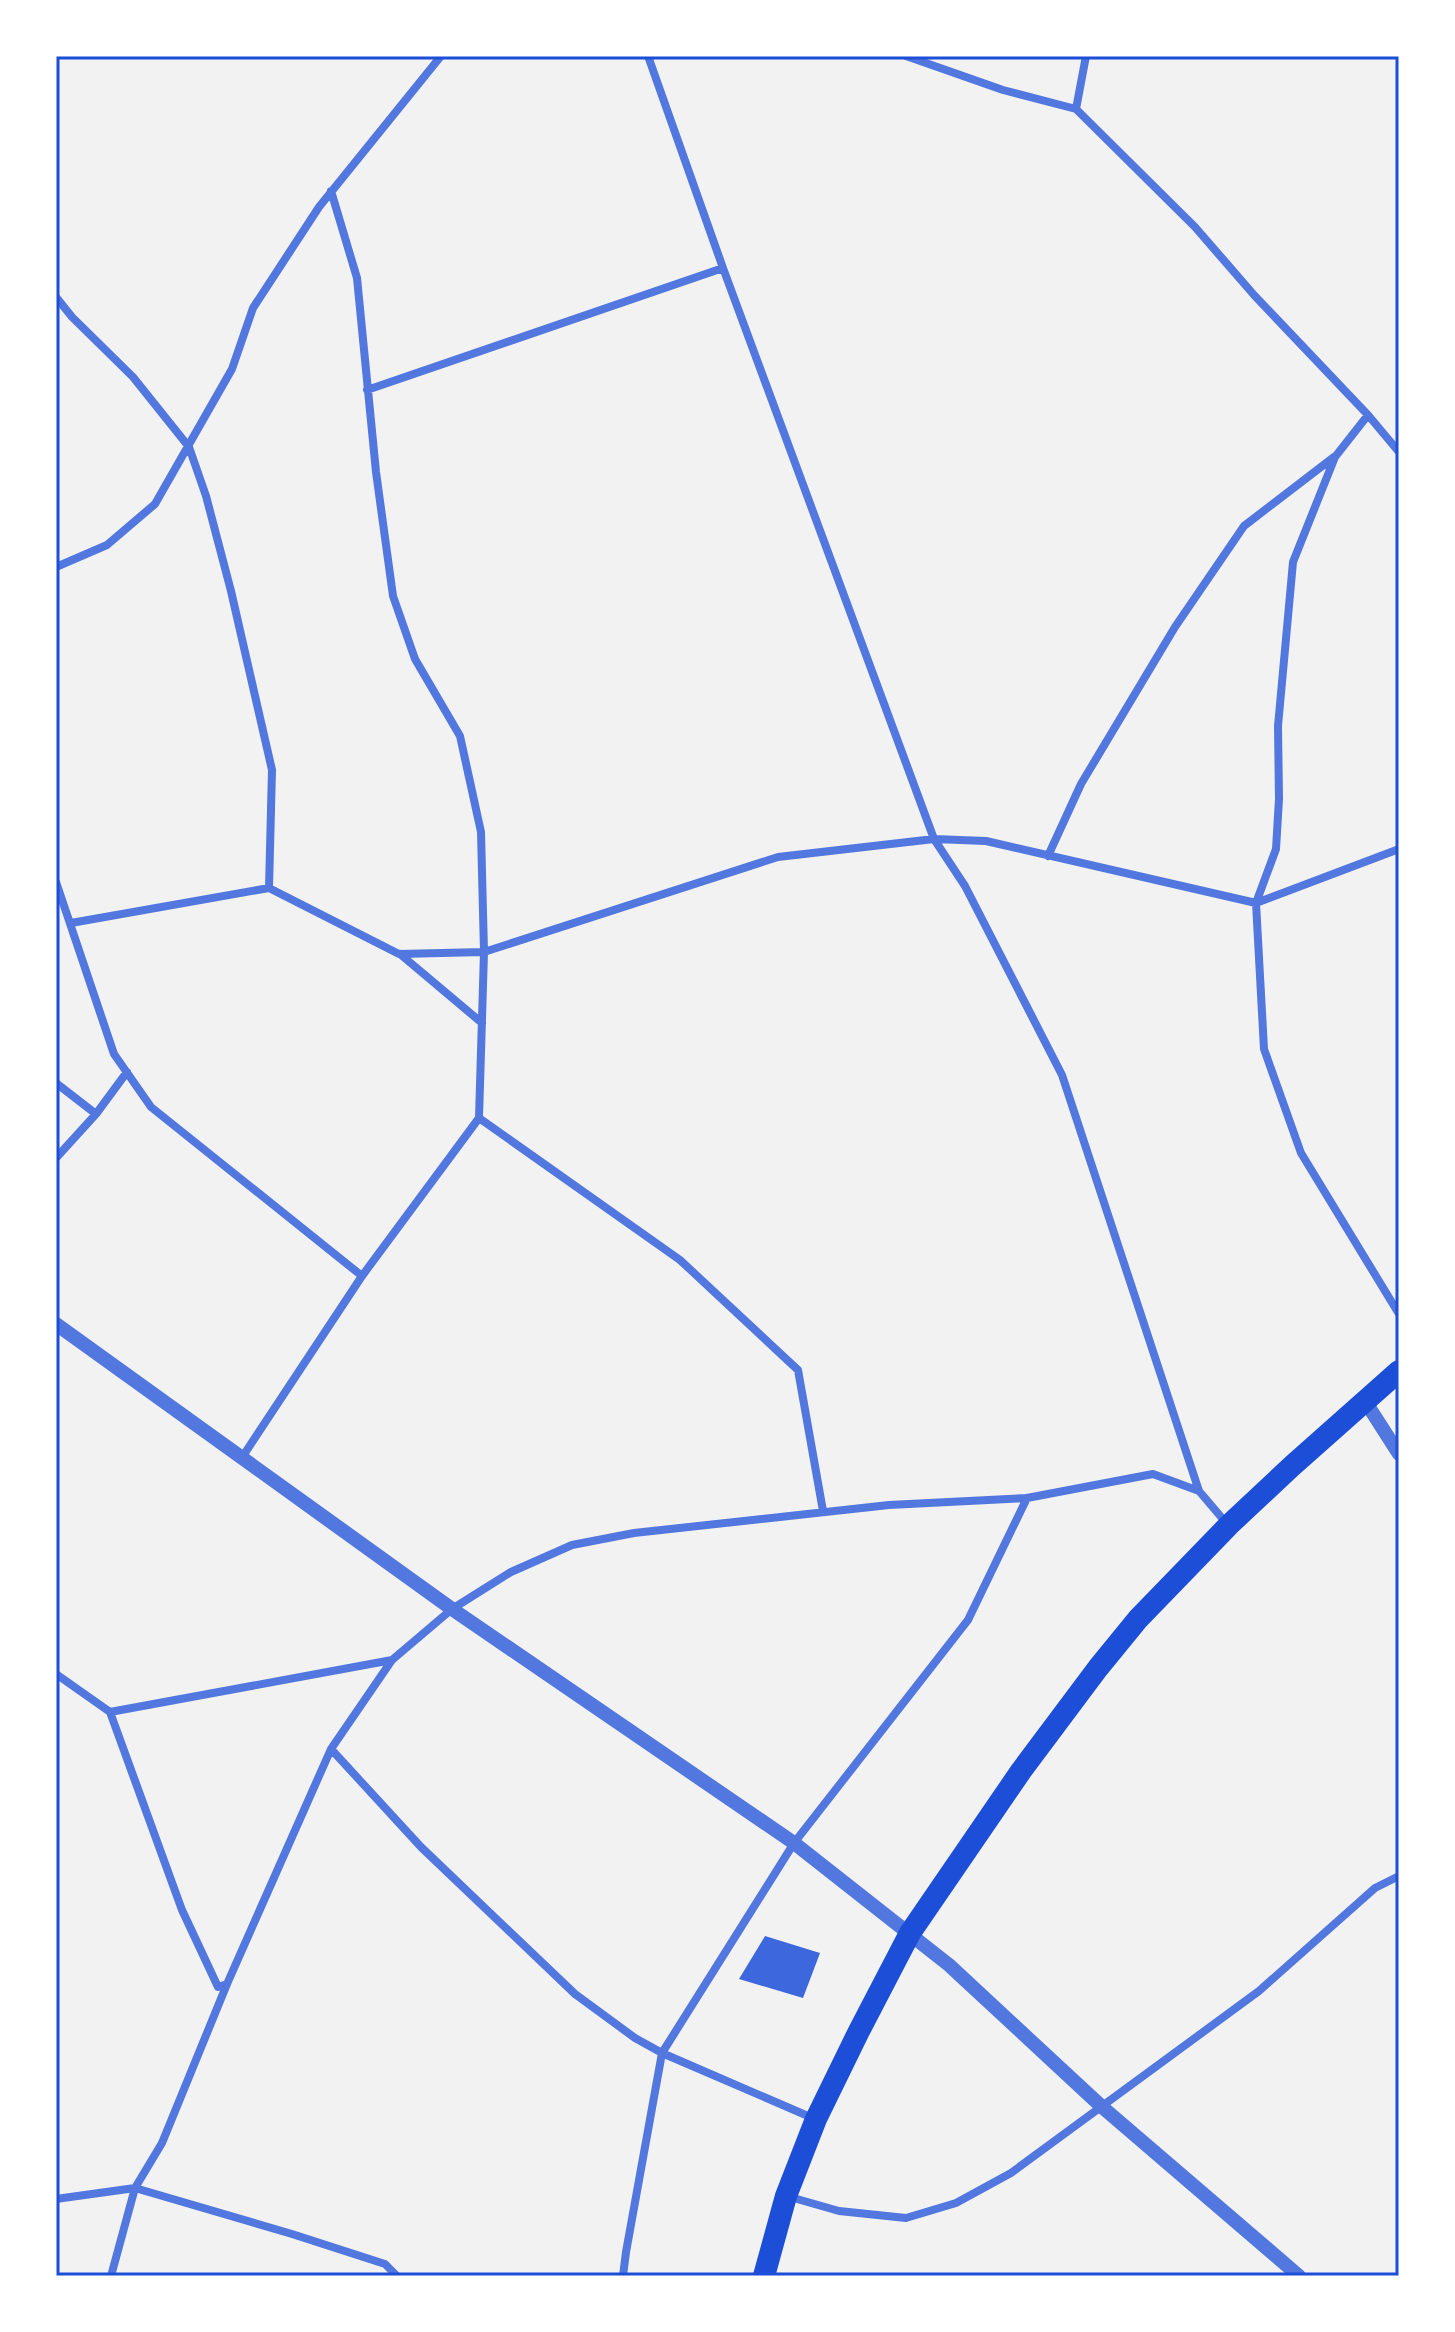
<svg xmlns="http://www.w3.org/2000/svg" width="1455" height="2332" viewBox="0 0 1455 2332" font-family="'Nunito Sans',sans-serif">
  <style>
    .building { fill: #3d67dc }
    .lines { fill: none; stroke-linecap: round; stroke-linejoin: round }
    .minor { stroke: #5277de; stroke-width: 8 }
    .tertiary { stroke: #5277de; stroke-width: 14 }
    .trunk { stroke: #1d4ed8; stroke-width: 22 }
    .neatline { fill: none; stroke: #1d4ed8; stroke-width: 3 }
  </style>
  <rect width="100%" height="100%" fill="#f2f2f2"/>
  <path class="building" d="M 765,1936 L 820,1953 L 803,1998 L 739,1979 Z"/>
  <g class="lines">
    <path class="minor" d="M 648,56 L 723,268 L 934,839 L 965,886 L 1062,1075 L 1199,1491
      M 906,56 L 1003,90 L 1076,109 L 1195,227 L 1254,295 L 1368,415 L 1399,452
      M 1076,109 L 1086,56
      M 56,297 L 72,317 L 133,377 L 189,447 L 206,496 L 231,591 L 272,770 L 269,888
      M 367,390 L 723,268
      M 1368,415 L 1335,457 L 1293,562 L 1278,726 L 1279,799 L 1276,849 L 1256,903 L 1264,1049 L 1301,1153 L 1399,1314
      M 56,567 L 107,545 L 155,504 L 232,369 L 253,308 L 319,207 L 441,56
      M 1048,856 L 1081,784 L 1175,627 L 1244,526 L 1334,457
      M 56,882 L 114,1054 L 151,1107 L 362,1276
      M 71,923 L 269,888 L 399,954 L 484,952 L 778,857 L 934,839 L 986,841 L 1256,903 L 1399,849
      M 400,954 L 482,1023
      M 56,1083 L 96,1114
      M 479,1118 L 680,1260 L 798,1370 L 823,1511
      M 56,1158 L 96,1114 L 127,1072
      M 241,1459 L 362,1276 L 479,1118 L 484,952 L 481,832 L 460,736 L 415,659 L 393,596 L 376,472 L 357,278 L 331,191
      M 56,1674 L 110,1712 L 182,1910 L 218,1987 L 227,1984
      M 110,1712 L 392,1660
      M 331,1749 L 421,1847 L 575,1994 L 635,2038 L 662,2053 L 815,2119
      M 790,2197 L 839,2211 L 906,2218 L 956,2203 L 1011,2173 L 1259,1991 L 1375,1888 L 1399,1876
      M 56,2199 L 135,2188 L 292,2234 L 385,2264 L 397,2276
      M 111,2276 L 135,2188 L 162,2143 L 227,1984 L 331,1749 L 392,1660 L 452,1609 L 511,1572 L 572,1545 L 634,1533 L 889,1505 L 1027,1498 L 1153,1474 L 1199,1491 L 1228,1525
      M 623,2276 L 626,2252 L 662,2053 L 794,1843 L 968,1620 L 1027,1498"/>
    <path class="tertiary" d="M 56,1324 L 452,1609 L 794,1843 L 949,1965 L 1101,2106 L 1299,2276
      M 1365,1401 L 1399,1454"/>
    <path class="trunk" d="M 764,2276 L 786,2196 L 816,2119 L 859,2031 L 910,1933 L 1021,1771 L 1098,1668 L 1138,1619 L 1229,1525 L 1292,1466 L 1399,1371"/>
  </g>
  <rect width="1455" height="2332" fill="none" stroke="#ffffff" stroke-width="116"/>
  <rect x="58" y="58" width="1339" height="2216" class="neatline"/>
</svg>
